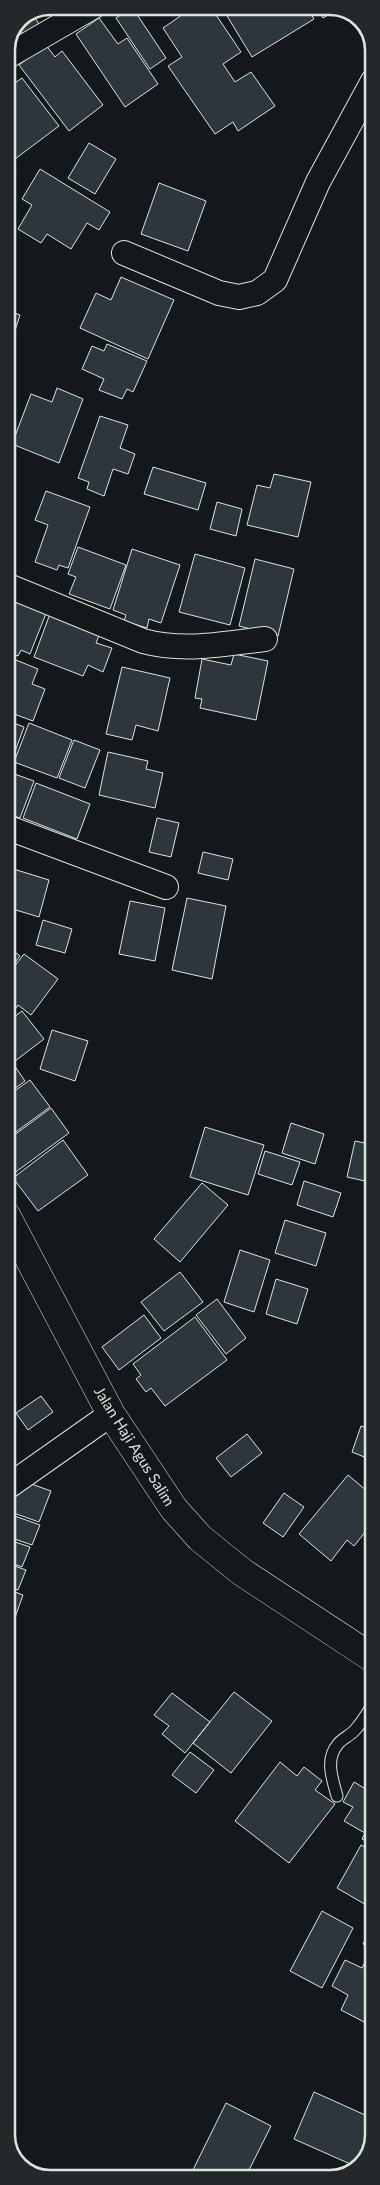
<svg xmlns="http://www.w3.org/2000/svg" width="380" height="2185" viewBox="0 0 380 2185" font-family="Lato,sans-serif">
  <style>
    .building { fill: #2c363c; stroke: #d8e6dc }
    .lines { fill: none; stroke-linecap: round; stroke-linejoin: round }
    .service-casing { stroke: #d8e6dc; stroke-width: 13 }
    .minor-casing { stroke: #d8e6dc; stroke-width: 26 }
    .secondary-casing { stroke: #d8e6dc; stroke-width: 29 }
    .service { stroke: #14181c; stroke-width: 11 }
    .minor { stroke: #14181c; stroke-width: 24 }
    .secondary { stroke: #14181c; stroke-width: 28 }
    .labels { text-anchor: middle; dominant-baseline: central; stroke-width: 4; stroke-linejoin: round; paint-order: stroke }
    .street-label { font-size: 15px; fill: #d8e6dc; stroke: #14181c }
    .rim { fill: none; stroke: #d8e6dc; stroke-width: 2.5 }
  </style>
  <rect width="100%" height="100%" fill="#14181c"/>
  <path class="building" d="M 195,6 L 210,6 L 241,52 L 223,64 L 235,82 L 251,72 L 275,106 L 238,131 L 233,122 L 215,134 L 168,66 L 182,57 L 163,28 Z
    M 221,6 L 307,7 L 314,19 L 252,57 Z
    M 132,7 L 166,58 L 150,69 L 116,18 Z
    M 316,7 L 335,7 L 339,8 L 323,18 Z
    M 32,13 L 39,24 L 23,34 L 17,24 L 19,19 Z
    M 99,18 L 118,44 L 127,38 L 158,84 L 125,107 L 76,34 Z
    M 46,45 L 55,57 L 62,51 L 103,105 L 69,131 L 19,65 Z
    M 22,78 L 59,126 L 15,159 L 6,147 L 8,131 L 6,89 Z
    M 89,143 L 116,159 L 95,194 L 68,178 Z
    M 6,161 L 16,174 L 6,182 Z
    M 40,169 L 110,212 L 99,230 L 87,223 L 71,249 L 47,234 L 41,243 L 18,229 L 32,205 L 22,199 Z
    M 159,183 L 206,201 L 188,251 L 141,234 Z
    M 121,277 L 174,300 L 148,359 L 80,328 L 96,293 L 111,300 Z
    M 6,310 L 20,315 L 8,352 L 6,351 Z
    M 107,344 L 147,361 L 133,392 L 127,389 L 122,399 L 99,390 L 104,379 L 82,369 L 92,346 L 104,351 Z
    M 57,388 L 83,399 L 59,463 L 12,444 L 31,394 L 52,402 Z
    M 100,416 L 128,425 L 120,448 L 135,454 L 128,474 L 113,469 L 104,496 L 87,489 L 89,482 L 78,478 Z
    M 153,467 L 206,483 L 198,510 L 144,494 Z
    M 274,474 L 311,482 L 298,537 L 247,525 L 257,485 L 270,488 Z
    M 46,491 L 90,507 L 68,568 L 59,565 L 57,570 L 35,562 L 48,525 L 35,520 Z
    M 217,502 L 242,509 L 236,536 L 210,529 Z
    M 78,547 L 126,565 L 110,609 L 69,594 L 76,577 L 68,574 Z
    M 132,549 L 180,565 L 161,623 L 149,619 L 147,628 L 124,621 L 126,615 L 113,610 Z
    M 195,554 L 245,568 L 230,625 L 179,612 Z
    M 255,559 L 294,569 L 278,636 L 239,626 Z
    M 6,595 L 47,611 L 30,654 L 21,650 L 18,656 L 6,651 Z
    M 51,611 L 101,630 L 96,643 L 112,648 L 103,672 L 88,665 L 83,676 L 34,657 Z
    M 234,654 L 268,661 L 256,720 L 200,708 L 202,699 L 195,698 L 202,659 L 231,665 Z
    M 6,656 L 38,669 L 32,684 L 45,689 L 33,721 L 6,711 Z
    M 122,667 L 170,678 L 158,731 L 136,725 L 132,740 L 106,734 Z
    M 6,720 L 24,727 L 12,760 L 6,758 Z
    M 29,723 L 72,740 L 57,778 L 14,762 Z
    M 74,740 L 100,750 L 85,788 L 59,778 Z
    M 108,752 L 148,761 L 146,769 L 163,773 L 155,808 L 99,795 Z
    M 6,771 L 34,781 L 20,818 L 6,813 Z
    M 36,783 L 90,804 L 77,839 L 23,818 Z
    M 157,818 L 179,823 L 171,857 L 149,852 Z
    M 203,852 L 233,859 L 228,880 L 198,873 Z
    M 7,867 L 49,880 L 39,917 L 6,907 Z
    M 187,898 L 226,906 L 212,979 L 172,970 Z
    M 130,901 L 165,908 L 155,961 L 119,954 Z
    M 43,920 L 72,929 L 65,953 L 36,945 Z
    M 6,945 L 20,956 L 6,974 Z
    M 24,954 L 58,979 L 31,1015 L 18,1005 L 12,1014 L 6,1009 L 6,977 Z
    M 22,1011 L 44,1039 L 6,1068 L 6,1023 Z
    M 52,1030 L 88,1041 L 75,1081 L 40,1069 Z
    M 14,1065 L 25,1081 L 6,1095 L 6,1071 Z
    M 30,1080 L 50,1107 L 6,1139 L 6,1097 Z
    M 51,1108 L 69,1133 L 13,1174 L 6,1165 L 6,1141 Z
    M 291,1123 L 324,1134 L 315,1164 L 282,1153 Z
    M 205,1127 L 264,1145 L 248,1195 L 190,1177 Z
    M 63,1140 L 88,1175 L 38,1211 L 13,1178 Z
    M 355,1141 L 374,1145 L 374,1183 L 347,1177 Z
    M 265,1151 L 300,1162 L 292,1185 L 258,1174 Z
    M 304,1181 L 341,1193 L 333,1217 L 297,1205 Z
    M 202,1183 L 228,1205 L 180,1262 L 154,1239 Z
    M 285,1220 L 326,1233 L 316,1266 L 275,1253 Z
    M 240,1250 L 270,1260 L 254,1312 L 224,1302 Z
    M 180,1272 L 203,1302 L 164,1331 L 141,1302 Z
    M 276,1279 L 308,1289 L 297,1324 L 266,1314 Z
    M 217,1299 L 246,1338 L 226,1354 L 196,1315 Z
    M 144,1315 L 161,1338 L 119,1370 L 102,1347 Z
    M 195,1317 L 227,1360 L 165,1406 L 151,1388 L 146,1392 L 136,1379 L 141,1375 L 133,1364 Z
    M 41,1396 L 53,1412 L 28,1430 L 16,1413 Z
    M 361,1426 L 374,1430 L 374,1461 L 352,1452 Z
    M 247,1434 L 262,1453 L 231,1477 L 216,1458 Z
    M 348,1475 L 374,1497 L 374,1521 L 354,1546 L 347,1540 L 331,1561 L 299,1534 Z
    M 20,1480 L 51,1491 L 39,1522 L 8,1511 Z
    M 284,1493 L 304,1507 L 283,1537 L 263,1523 Z
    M 6,1513 L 40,1525 L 32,1545 L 6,1536 Z
    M 6,1539 L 30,1547 L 22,1567 L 6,1561 Z
    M 6,1563 L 26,1570 L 18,1590 L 7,1586 Z
    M 7,1589 L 23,1595 L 7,1640 Z
    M 234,1692 L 272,1721 L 231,1773 L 193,1743 Z
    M 172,1693 L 210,1722 L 185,1753 L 162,1734 L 169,1726 L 154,1715 Z
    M 190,1752 L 214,1770 L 196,1793 L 172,1775 Z
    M 280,1762 L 297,1776 L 304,1767 L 322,1781 L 315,1790 L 335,1804 L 289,1863 L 235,1821 Z
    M 354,1782 L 374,1794 L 374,1846 L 362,1839 L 365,1833 L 344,1821 L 353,1807 L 343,1802 Z
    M 361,1845 L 374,1852 L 374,1896 L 368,1906 L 337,1888 Z
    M 322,1911 L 353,1928 L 322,1988 L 290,1971 Z
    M 374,1923 L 374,1950 L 363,1944 Z
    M 370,1952 L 374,1954 L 374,2017 L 370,2025 L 341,2010 L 348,1995 L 332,1986 L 345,1960 L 362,1968 Z
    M 314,2092 L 374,2119 L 374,2135 L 363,2164 L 357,2167 L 294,2139 Z
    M 226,2103 L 271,2126 L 245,2178 L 189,2178 Z"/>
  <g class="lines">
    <defs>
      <path id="service" d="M 337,1796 C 332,1778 325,1759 338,1744 C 342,1739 349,1736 354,1731 C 362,1723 368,1712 374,1702"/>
      <path id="minor" d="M 6,57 L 94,6
        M 124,253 L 219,293 L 239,297 L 257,293 L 275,280 L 318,182 L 373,81
        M 6,585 L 143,641 C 183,652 224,644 265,639
        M 6,827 L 166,887
        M 6,1488 L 111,1414"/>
      <path id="secondary" d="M 6,1215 L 111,1414 L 174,1509 L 200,1538 L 242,1572 L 374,1659"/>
    </defs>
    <use href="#service" class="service-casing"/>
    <use href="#minor" class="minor-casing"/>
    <use href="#secondary" class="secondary-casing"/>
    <use href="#service" class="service"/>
    <use href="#minor" class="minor"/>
    <use href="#secondary" class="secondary"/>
  </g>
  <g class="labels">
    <g class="street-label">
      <text transform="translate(135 1446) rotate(58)">Jalan Haji Agus Salim</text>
    </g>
  </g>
  <path d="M0 0H380V2185H0ZM50 15H330A35 35 0 0 1 365 50V2135A35 35 0 0 1 330 2170H50A35 35 0 0 1 15 2135V50A35 35 0 0 1 50 15Z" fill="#24282b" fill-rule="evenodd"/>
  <path class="rim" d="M50 15H330A35 35 0 0 1 365 50V2135A35 35 0 0 1 330 2170H50A35 35 0 0 1 15 2135V50A35 35 0 0 1 50 15Z"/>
</svg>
